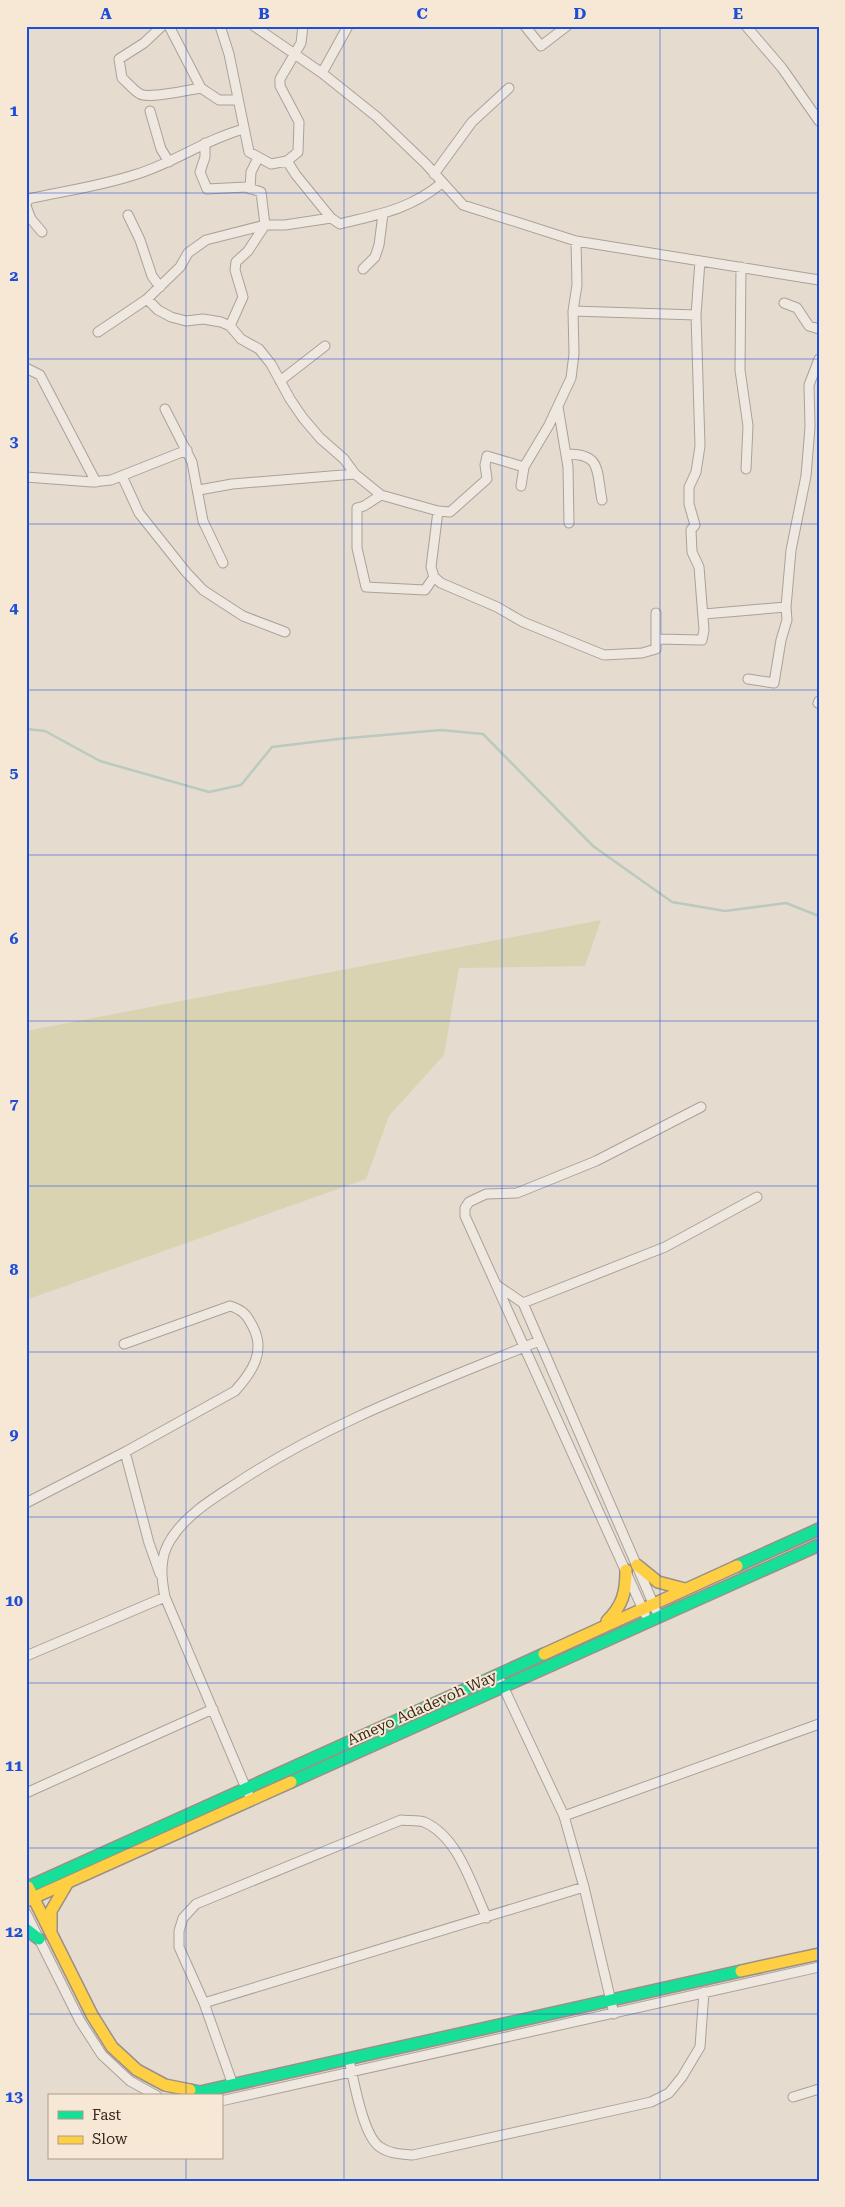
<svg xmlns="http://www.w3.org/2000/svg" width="845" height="2207" viewBox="0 0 845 2207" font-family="'Roboto Serif',serif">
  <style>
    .green { fill: #d9d3b1 }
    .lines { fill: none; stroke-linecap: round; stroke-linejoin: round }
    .stream { stroke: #bacabe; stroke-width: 2.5 }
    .street-casing { stroke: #aca197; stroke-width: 11 }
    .fast-casing { stroke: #9b9088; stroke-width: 14 }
    .slow-casing { stroke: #9b9088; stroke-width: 14 }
    .street { stroke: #eee8e1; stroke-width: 9 }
    .fast { stroke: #16e098; stroke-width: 11 }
    .slow { stroke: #ffcf43; stroke-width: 11 }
    .grid { fill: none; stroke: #1d4ed8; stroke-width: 1; stroke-opacity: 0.55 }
    .labels { text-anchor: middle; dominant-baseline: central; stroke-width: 4; stroke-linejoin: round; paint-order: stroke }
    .street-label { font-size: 15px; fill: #3b281f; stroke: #f7e8d5 }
    .neatline { fill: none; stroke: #1d4ed8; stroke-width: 2 }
    .grid-label { font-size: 16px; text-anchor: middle; font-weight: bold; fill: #1d4ed8 }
  </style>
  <rect width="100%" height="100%" fill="#e6dbcf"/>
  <path class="green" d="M 601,920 L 585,966 L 459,968 L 444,1055 L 389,1116 L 366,1179 L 26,1300 L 26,1031 Z"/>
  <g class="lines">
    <path class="stream" d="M 26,729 L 45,731 L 100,761 L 209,792 L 241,785 L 272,747 L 338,739 L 441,730 L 483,734 L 593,846 L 672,902 L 725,911 L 786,903 L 819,916"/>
    <defs>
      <path id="street" d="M 162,26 L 144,43 L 119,59 L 122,78 C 128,83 133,90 140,94 C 150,99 188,90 201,88
        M 169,26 L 201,88 L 219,100 L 238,100
        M 220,26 L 229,54 L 249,152 L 271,164 L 287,161 L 296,175 L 331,218
        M 254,26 L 322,73 L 377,117 L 426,164 L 463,205 L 576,241 L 819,280
        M 525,26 L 541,46 L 567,26
        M 746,26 L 782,68 L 819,121
        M 322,73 L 348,26
        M 150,111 L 161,149 L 169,162
        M 205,143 L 205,157 L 200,172 L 207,189 L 246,187 L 261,192 L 265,225 L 248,251 L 236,262 L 235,270 L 243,297 L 230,326
        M 287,161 L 298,152 L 299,122 L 280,86 L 280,79 L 301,43 L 303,26
        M 434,174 L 472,122 L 509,88
        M 250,189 L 251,172 L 258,158
        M 26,205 L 28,199 C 64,191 102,186 137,174 C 174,163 206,139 244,129
        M 26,206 L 31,219 L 42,232
        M 128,215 L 140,240 L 152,276 L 160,287
        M 741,267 L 740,370 L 748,426 L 746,469
        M 363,269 L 375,257 L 379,245 L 383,214
        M 147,299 L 158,310 L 171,317 L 186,321 L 203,319 L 221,322 L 230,326 L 241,339 L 259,349 L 271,364 L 290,399 L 303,418 L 320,438 L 344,459 L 355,474 L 381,495 L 438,511 L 431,567 L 434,577 L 441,583 L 497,607 L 523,622 L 604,655 L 642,653 L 656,649 L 656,613
        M 784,303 L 797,308 L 809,326 L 819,329
        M 573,311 L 696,315
        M 98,332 L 147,299 L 180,267 L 188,253 L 206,240 L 265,225 L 285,225 L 331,218 L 340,224 C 379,214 409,210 442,183
        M 26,368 L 40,375 L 96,482
        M 280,381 L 325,346
        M 558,407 L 568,467 L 569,523
        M 165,409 L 192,462 L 203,521 L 223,563
        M 567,454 C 602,454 596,470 602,500
        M 122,476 L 139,513 L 186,572 L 203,590 L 243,616 L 285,632
        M 26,477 L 92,482 L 111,480 L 187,450
        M 521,486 L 524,467
        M 199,490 L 232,484 L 355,474
        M 381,495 L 364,506 L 357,508 L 357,548 L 366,587 L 425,590 L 434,577
        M 438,511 L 450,512 L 487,479 L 485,465 L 487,456 L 524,467 L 549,425 L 571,378 L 574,354 L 573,311 L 577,285 L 576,241
        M 704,614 L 786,607 L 791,550 L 806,476 L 810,427 L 809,385 L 819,359
        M 657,639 L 702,640 L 704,630 L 699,567 L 692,552 L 691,530 L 695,525 L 689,504 L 689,487 L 696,472 L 700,446 L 696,315 L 700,261
        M 748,679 L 774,683 L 781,640 L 787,620 L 786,607
        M 818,703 L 819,701
        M 498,1286 L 523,1303 L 659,1617
        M 523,1303 L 665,1247 L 757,1197
        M 125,1452 L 149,1543 L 160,1574
        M 26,1503 L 125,1452 L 235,1391 C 252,1372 266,1352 253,1327 C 247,1315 243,1310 230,1306 L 124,1344
        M 645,1614 L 465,1216 L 465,1208 L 469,1202 L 486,1194 L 517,1193 L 596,1161 L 701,1107
        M 26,1656 L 165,1597
        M 501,1682 L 564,1816 L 584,1887 L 614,2014
        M 26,1793 L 213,1709
        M 248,1793 L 165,1597 C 161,1577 159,1557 171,1539 C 186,1515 211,1500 234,1485 C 328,1422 435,1384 539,1341
        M 564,1816 L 819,1724
        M 26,1913 L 80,2021 L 102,2055 L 130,2081 L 157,2096
        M 204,2003 L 584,1887
        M 349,2060 C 354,2081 363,2136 380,2147 C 390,2154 401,2154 413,2155 L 651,2102 L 669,2093 L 682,2077 L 700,2047 L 704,1992
        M 233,2085 L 204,2003 L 179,1947 L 179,1931 L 183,1918 L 196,1904 L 401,1820 C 408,1821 418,1820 424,1822 C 459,1837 472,1887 487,1918
        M 793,2097 L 819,2089
        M 221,2101 L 819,1967"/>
      <path id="fast" d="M 737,1566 L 819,1529
        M 291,1782 L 819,1545
        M 26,1888 L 544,1654
        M 26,1929 L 39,1939
        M 190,2090 L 200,2092 L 741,1971"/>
      <path id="slow" d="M 637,1565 L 658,1582 L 685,1589
        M 607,1621 C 623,1605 626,1592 626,1570
        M 544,1654 L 737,1566
        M 28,1887 L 92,2015 L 112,2047 L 137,2070 L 165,2085 L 190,2090
        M 26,1901 L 291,1782
        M 51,1930 L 51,1911 L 68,1882
        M 741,1971 L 819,1954"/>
    </defs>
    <use href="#street" class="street-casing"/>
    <use href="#fast" class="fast-casing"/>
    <use href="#slow" class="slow-casing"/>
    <use href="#street" class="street"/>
    <use href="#fast" class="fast"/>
    <use href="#slow" class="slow"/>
  </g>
  <path class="grid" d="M 186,26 L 186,2096M 344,26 L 344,2181M 502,26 L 502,2181M 660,26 L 660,2181M 26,193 L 819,193M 26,359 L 819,359M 26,524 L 819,524M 26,690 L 819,690M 26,855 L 819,855M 26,1021 L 819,1021M 26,1186 L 819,1186M 26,1352 L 819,1352M 26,1517 L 819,1517M 26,1683 L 819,1683M 26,1848 L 819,1848M 26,2014 L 819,2014M 186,2158 L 186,2181"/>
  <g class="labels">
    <g class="street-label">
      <text transform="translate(422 1708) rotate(-24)">Ameyo Adadevoh Way</text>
    </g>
  </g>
  <rect width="845" height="2207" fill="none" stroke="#f7e8d5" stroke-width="55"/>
  <rect x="48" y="2094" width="175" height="65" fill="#f7e8d5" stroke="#ac9b8c"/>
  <rect x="58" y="2111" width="25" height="8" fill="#16e098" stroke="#ac9b8c"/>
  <text x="92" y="2120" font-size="15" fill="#3b281f">Fast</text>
  <rect x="58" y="2136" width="25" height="8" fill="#ffcf43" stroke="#ac9b8c"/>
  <text x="92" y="2144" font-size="15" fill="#3b281f">Slow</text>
  <rect x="28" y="28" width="790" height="2152" class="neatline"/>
  <g class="grid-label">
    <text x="106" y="19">A</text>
    <text x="264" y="19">B</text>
    <text x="422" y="19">C</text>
    <text x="580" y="19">D</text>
    <text x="738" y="19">E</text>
    <text x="14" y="116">1</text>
    <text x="14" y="281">2</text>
    <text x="14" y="447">3</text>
    <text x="14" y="613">4</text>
    <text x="14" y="778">5</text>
    <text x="14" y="944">6</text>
    <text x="14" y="1109">7</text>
    <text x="14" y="1275">8</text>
    <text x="14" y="1440">9</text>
    <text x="14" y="1606">10</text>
    <text x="14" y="1771">11</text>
    <text x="14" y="1937">12</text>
    <text x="14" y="2102">13</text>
  </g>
</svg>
